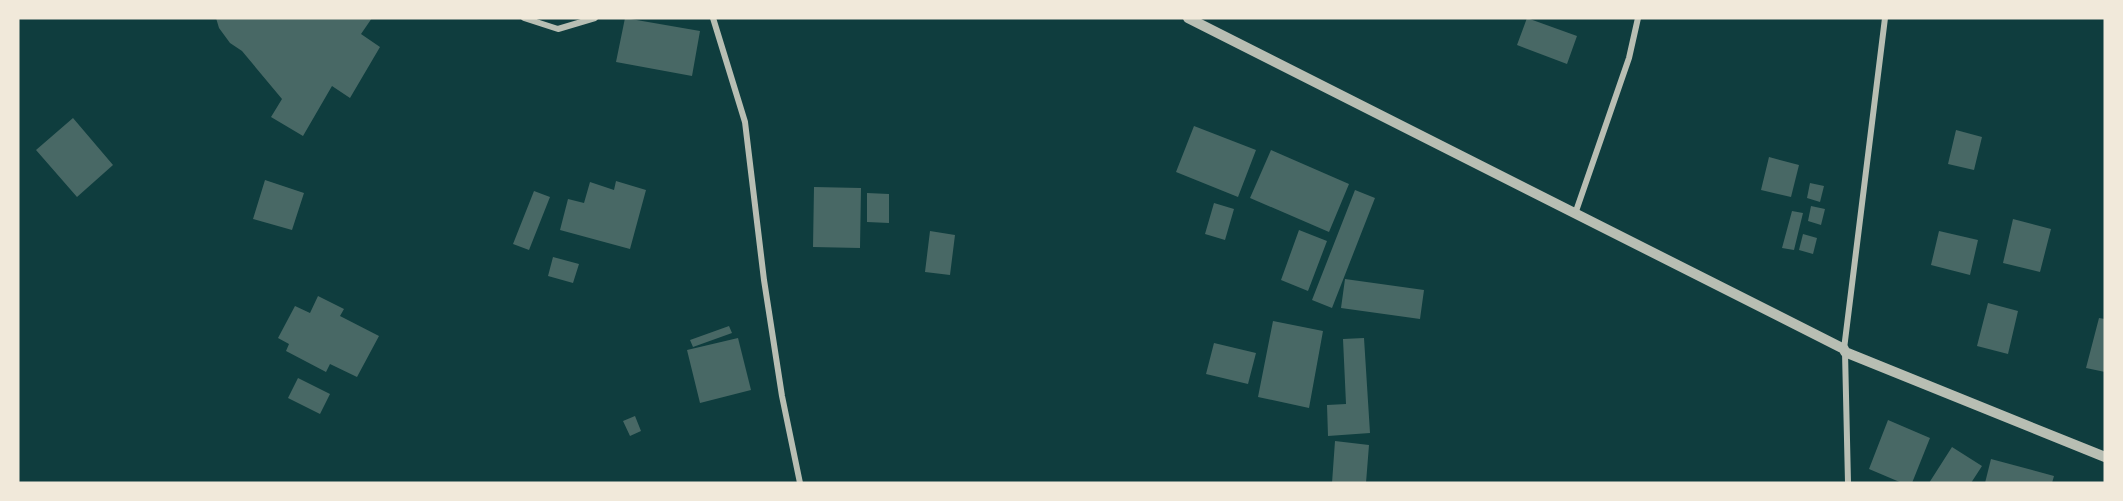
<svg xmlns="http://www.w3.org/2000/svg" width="2123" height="501" viewBox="0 0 2123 501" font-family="'DM Sans',sans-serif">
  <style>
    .building { fill: #486865 }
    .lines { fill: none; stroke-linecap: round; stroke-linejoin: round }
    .minor { stroke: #b8beb3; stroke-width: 6 }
    .tertiary { stroke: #b8beb3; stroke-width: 10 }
  </style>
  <rect width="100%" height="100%" fill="#0f3d3e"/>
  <path class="building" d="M 216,18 L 372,18 L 361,34 L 380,47 L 350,98 L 332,86 L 303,136 L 271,117 L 282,99 L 242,51 L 230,43 L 219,28 Z
    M 625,18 L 700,31 L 692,76 L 616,62 Z
    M 1527,18 L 1577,36 L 1567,64 L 1517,45 Z
    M 73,118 L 113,165 L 77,197 L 36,150 Z
    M 1194,126 L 1256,150 L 1238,197 L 1176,172 Z
    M 1956,130 L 1982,137 L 1974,170 L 1948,164 Z
    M 1271,150 L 1349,184 L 1329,232 L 1250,198 Z
    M 1769,157 L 1799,165 L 1791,197 L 1761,190 Z
    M 265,180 L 304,193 L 292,230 L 253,219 Z
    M 616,181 L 646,190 L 630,249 L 560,230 L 568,199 L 584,203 L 590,182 L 614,190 Z
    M 1810,183 L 1824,186 L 1820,202 L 1807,198 Z
    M 814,187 L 861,188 L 860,248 L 813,247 Z
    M 1355,190 L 1375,198 L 1332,308 L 1312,300 Z
    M 534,191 L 550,197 L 529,250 L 513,244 Z
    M 867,193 L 889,194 L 889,223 L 867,222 Z
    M 1214,203 L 1234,209 L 1225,240 L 1205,234 Z
    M 1811,206 L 1825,209 L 1821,225 L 1808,221 Z
    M 1792,211 L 1803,213 L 1794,250 L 1782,248 Z
    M 2013,219 L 2051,229 L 2040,272 L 2003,263 Z
    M 1299,230 L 1327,241 L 1308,291 L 1281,280 Z
    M 930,231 L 955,235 L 950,275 L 925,272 Z
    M 1939,231 L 1978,240 L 1970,275 L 1931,265 Z
    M 1803,234 L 1817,238 L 1813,254 L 1799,250 Z
    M 553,257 L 579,264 L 573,283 L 548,276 Z
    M 1345,279 L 1424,290 L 1420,319 L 1341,308 Z
    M 318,296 L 344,309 L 340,316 L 379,336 L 357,377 L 330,364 L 326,372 L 286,351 L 289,344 L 278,338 L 295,306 L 310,313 Z
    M 1988,303 L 2018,311 L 2008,354 L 1977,346 Z
    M 2099,318 L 2105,319 L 2105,372 L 2086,368 Z
    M 1273,321 L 1323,331 L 1309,408 L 1258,397 Z
    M 729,326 L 732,333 L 693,347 L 690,340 Z
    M 738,338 L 751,390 L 700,403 L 687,350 Z
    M 1364,338 L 1370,433 L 1328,436 L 1327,405 L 1346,404 L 1343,339 Z
    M 1214,343 L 1256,353 L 1248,384 L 1206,374 Z
    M 298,378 L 330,394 L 320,414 L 288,398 Z
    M 635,416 L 641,431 L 630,436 L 623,421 Z
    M 1888,420 L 1930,438 L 1912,483 L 1902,483 L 1869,469 Z
    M 1335,441 L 1369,445 L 1366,483 L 1332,483 Z
    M 1952,447 L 1982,466 L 1971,483 L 1929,483 Z
    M 1991,459 L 2054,476 L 2052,483 L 1985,483 Z"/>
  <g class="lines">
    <path class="minor" d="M 524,18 L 558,29 L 595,18
      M 713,18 L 745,122 L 764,280 L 782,396 L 800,483
      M 1575,214 L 1629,58 L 1638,18
      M 1844,349 L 1885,18
      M 1845,352 L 1848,483"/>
    <path class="tertiary" d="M 1188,18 L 1844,349 L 1845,352 L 2105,457"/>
  </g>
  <rect width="2123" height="501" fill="none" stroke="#f1e9da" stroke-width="39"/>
</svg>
